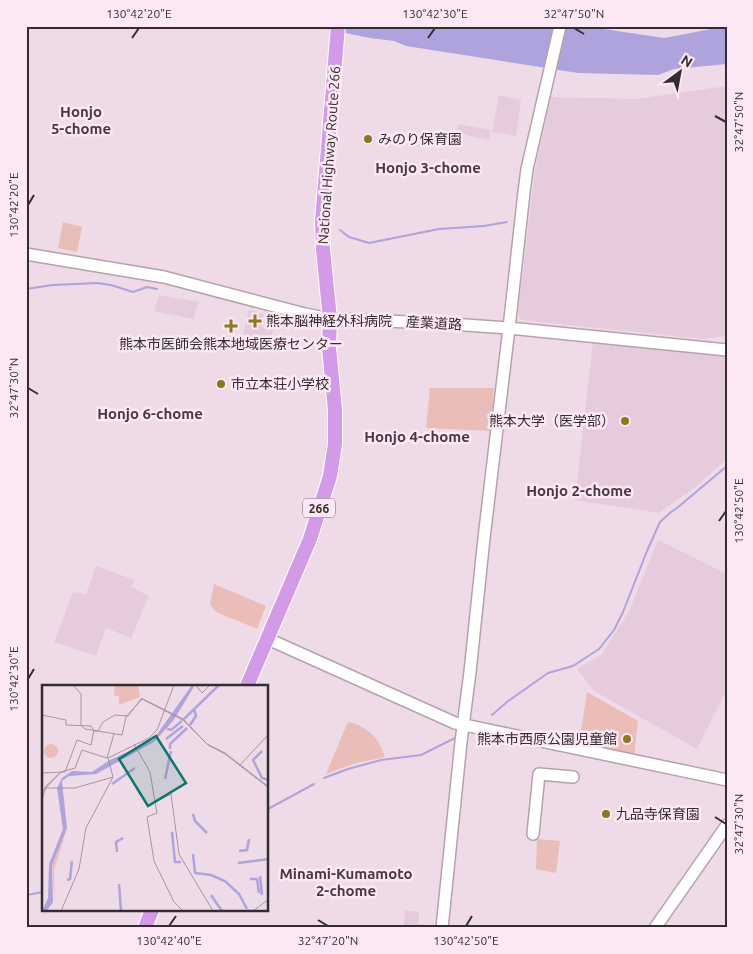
<svg xmlns="http://www.w3.org/2000/svg" width="753" height="954" viewBox="0 0 753 954" font-family="Ubuntu,'Noto Sans JP',sans-serif">
  <style>
    .built { fill: #e6cbdc }
    .green { fill: #eabdb8 }
    .water { fill: #aea3dc }
    .lines { fill: none; stroke-linecap: round; stroke-linejoin: round }
    .stream { stroke: #aea3dc; stroke-width: 2 }
    .secondary-casing { stroke: #b5a2ae; stroke-width: 14 }
    .highway-casing { stroke: #fff; stroke-width: 16 }
    .secondary { stroke: #fff; stroke-width: 11 }
    .highway { stroke: #d39ae8; stroke-width: 14 }
    .ticks { fill: none; stroke: #332c30; stroke-width: 2 }
    .poi-dot { fill: #8c781d; stroke: #fce8f4; stroke-width: 2 }
    .labels { text-anchor: middle; dominant-baseline: central; stroke-width: 5; stroke-linejoin: round; paint-order: stroke }
    .shield { fill: #fce8f4; stroke: #6f646b; stroke-width: 1 }
    .shield-label { font-size: 12px; font-weight: bold; fill: #332c30 }
    .poi-label { font-size: 14px; fill: #332c30; stroke: #fce8f4; text-anchor: start }
    .street-label { font-size: 14px; fill: #332c30; stroke: #fce8f4 }
    .neighbourhood-label { font-size: 15px; font-weight: bold; fill: #483842; stroke: #fce8f4 }
    .inset-river { fill: none; stroke: #aea3dc; stroke-width: 2.5 }
    .inset-road { fill: none; stroke: #a4959e; stroke-width: 1 }
    .view { fill: #0f766e; fill-opacity: 0.15; stroke: #0f766e; stroke-width: 2.5 }
    .inset-edge { fill: none; stroke: #332c30; stroke-width: 2.5 }
    .neatline { fill: none; stroke: #332c30; stroke-width: 2 }
    .ticks-label { font-size: 12px; text-anchor: middle; fill: #332c30 }
  </style>
  <rect width="100%" height="100%" fill="#efdbe7"/>
  <path class="built" d="M 727,86 L 727,336 L 702,339 L 521,320 L 518,312 L 535,170 L 551,97 L 636,99 Z
    M 499,95 L 521,100 L 516,136 L 492,132 Z
    M 458,124 L 491,130 L 489,140 L 456,133 Z
    M 159,295 L 199,302 L 193,319 L 154,311 Z
    M 249,310 L 264,314 L 261,327 L 273,330 L 270,342 L 243,335 Z
    M 593,341 L 727,355 L 727,459 L 694,488 L 659,513 L 575,500 Z
    M 658,540 L 727,574 L 727,690 L 697,749 L 594,691 L 577,669 L 602,654 L 629,611 Z
    M 96,566 L 135,580 L 131,587 L 149,596 L 131,638 L 106,628 L 96,656 L 54,642 L 73,592 L 86,594 Z
    M 405,910 L 419,912 L 419,924 L 433,926 L 433,928 L 403,928 Z"/>
  <path class="green" d="M 63,222 L 82,227 L 77,252 L 58,248 Z
    M 430,388 L 494,388 L 491,431 L 426,428 Z
    M 214,584 L 266,606 L 257,629 L 216,612 L 210,604 Z
    M 587,692 L 638,721 L 634,757 L 579,743 Z
    M 350,722 C 370,729 378,737 385,757 L 353,764 L 326,774 L 347,724 Z
    M 537,839 L 560,841 L 556,873 L 536,869 Z"/>
  <path class="water" d="M 311,26 L 584,26 L 664,38 L 727,26 L 727,64 L 674,69 L 658,75 L 578,73 L 406,46 L 394,41 L 370,38 Z"/>
  <g class="lines">
    <path class="stream" d="M 340,230 L 349,237 L 369,243 L 439,229 L 484,226 L 507,222
      M 26,289 L 53,285 L 97,283 L 111,285 L 133,292 L 147,287 L 157,289
      M 492,715 L 507,702 L 548,673 L 573,666 L 599,649 L 614,630 L 623,612 L 647,551 L 660,522 L 671,512 L 677,508 L 727,466
      M 324,778 L 348,769 L 381,760 L 421,755 L 457,737
      M 268,809 L 314,784
      M 26,895 L 44,892"/>
    <defs>
      <path id="secondary" d="M 26,254 L 164,277 L 305,314 L 330,319 L 436,323 L 509,328 L 727,350
        M 268,639 L 455,723 L 727,780
        M 533,834 L 539,774 L 573,777
        M 442,928 L 461,742 L 470,672 L 484,538 L 509,328 L 524,192 L 527,169 L 560,26
        M 655,928 L 727,825"/>
      <path id="highway" d="M 247,686 L 310,539 L 330,476 L 335,444 L 335,410 L 329,348 L 330,319 L 323,249 L 322,221 L 338,26
        M 145,928 L 152,910"/>
    </defs>
    <use href="#secondary" class="secondary-casing"/>
    <use href="#highway" class="highway-casing"/>
    <use href="#secondary" class="secondary"/>
    <use href="#highway" class="highway"/>
  </g>
  <path class="ticks" d="M 574,28 L 584,34M 132,38 L 139,28M 428,38 L 435,28M 715,116 L 726,122M 28,205 L 34,195M 28,388 L 38,394M 719,521 L 726,511M 28,679 L 34,669M 715,817 L 726,824M 318,920 L 328,926M 169,926 L 176,916M 466,926 L 472,916"/>
  <g class="poi-dot">
    <circle cx="368" cy="139" r="5"/>
    <path d="M252.5 313.5h5v5h5v5h-5v5h-5v-5h-5v-5h5z"/>
    <path d="M228.5 318.5h5v5h5v5h-5v5h-5v-5h-5v-5h5z"/>
    <circle cx="221" cy="384" r="5"/>
    <circle cx="625" cy="421" r="5"/>
    <circle cx="627" cy="739" r="5"/>
    <circle cx="606" cy="814" r="5"/>
  </g>
  <g class="labels">
    <rect class="shield" x="303" y="498.5" width="32" height="19" rx="4"/>
    <g class="shield-label">
      <text x="319" y="508">266</text>
    </g>
    <g class="poi-label">
      <text x="378" y="139">みのり保育園</text>
      <text x="266" y="321">熊本脳神経外科病院</text>
      <text x="231" y="344" text-anchor="middle">熊本市医師会熊本地域医療センター</text>
      <text x="231" y="384">市立本荘小学校</text>
      <text x="615" y="421" text-anchor="end">熊本大学（医学部）</text>
      <text x="617" y="739" text-anchor="end">熊本市西原公園児童館</text>
      <text x="616" y="814">九品寺保育園</text>
    </g>
    <g class="street-label">
      <text transform="translate(329 155) rotate(-86)">National Highway Route 266</text>
      <text transform="translate(434 323) rotate(3)">産業道路</text>
    </g>
    <g class="neighbourhood-label">
      <text x="81" y="111">Honjo<tspan x="81" dy="17">5-chome</tspan></text>
      <text x="428" y="167">Honjo 3-chome</text>
      <text x="150" y="413">Honjo 6-chome</text>
      <text x="417" y="436">Honjo 4-chome</text>
      <text x="579" y="490">Honjo 2-chome</text>
      <text x="346" y="873">Minami-Kumamoto<tspan x="346" dy="17">2-chome</tspan></text>
    </g>
  </g>
  <g transform="translate(42 685)">
    <rect width="226" height="226" fill="#efdbe7"/>
    <path d="M 73,0 L 96,0 L 98,12 L 77,20 L 77,11 L 72,11 ZM2 66a7 7 0 1 1 14 0a7 7 0 1 1-14 0ZM 26,140 L 12,185 L 13,218 L 10,180 Z" fill="#eabdb8"/>
    <path d="M 150,0 L 153,0 L 131,36 L 112,57 L 54,89 L 27,91 L 20,96 L 25,143 L 10,180 L 11,217 L 5,226 L 0,226 L 6,213 L 7,179 L 21,144 L 15,103 L 20,93 L 30,86 L 50,87 L 68,75 L 111,55 Z" fill="#aea3dc"/>
    <path class="inset-river" d="M 142,34 L 177,0M 148,40 L 154,31 L 152,24M 125,44 L 129,45 L 140,36M 124,54 L 141,41M 128,64 L 128,59 L 145,43M 220,66 L 211,75 L 220,93 L 227,95M 123,94 L 129,66M 70,99 L 93,83M 151,129 L 153,136 L 165,148M 130,147 L 133,177 L 139,177M 197,166 L 205,165 L 207,154M 75,167 L 74,157 L 81,153M 151,169 L 153,188 L 169,190 L 183,196 L 197,209 L 205,224M 196,178 L 227,174M 218,191 L 220,210M 208,194 L 215,194 L 217,208M 25,195 L 28,194 L 30,176M 77,199 L 79,226M 169,210 L 180,226"/>
    <path class="inset-road" d="M 31,0 L 39,9 L 39,40 L 43,44 L 80,50 L 84,32 L 100,14 L 141,35 L 166,60 L 183,69 L 227,103M 154,0 L 160,8 L 168,0M 99,13 L 141,34 L 165,59 L 183,68 L 227,102M 0,30 L 24,35 L 24,40 L 49,41 L 52,45M 52,46 L 56,46 L 61,37 L 73,30 L 86,31 L 99,14M 92,59 L 108,87 L 113,117 L 129,109 L 137,169 L 171,226M 197,81 L 227,49M 0,88 L 23,87 L 35,55 L 49,60 L 52,45M 2,103 L 33,103 L 71,92M 0,107 L 19,87 L 33,83 L 40,65 L 65,73 L 72,49M 0,115 L 4,101 L 19,87M 113,117 L 115,128 L 105,132 L 112,176 L 132,217 L 141,226M 19,226 L 37,184 L 44,143 L 71,92 L 66,73 L 107,53 L 115,45 L 132,0M 211,226 L 227,214"/>
    <path class="view" d="M 114,51 L 144,98 L 106,121 L 77,74 Z"/>
    <rect width="226" height="226" class="inset-edge"/>
  </g>
  <rect width="753" height="954" fill="none" stroke="#fce8f4" stroke-width="55"/>
  <g transform="translate(680 72) rotate(32)" stroke="#fce8f4" stroke-width="4" paint-order="stroke">
  <path d="M0-4L9 19L0 12L-9 19Z" fill="#332c30"/>
  <text y="-8" font-size="14" font-weight="bold" text-anchor="middle" fill="#332c30">N</text>
  </g>
  <rect x="28" y="28" width="698" height="898" class="neatline"/>
  <g class="ticks-label">
    <text x="139" y="18">130°42'20"E</text>
    <text x="435" y="18">130°42'30"E</text>
    <text x="574" y="18">32°47'50"N</text>
    <text transform="translate(739 122) rotate(-90)" y="4">32°47'50"N</text>
    <text transform="translate(14 205) rotate(-90)" y="4">130°42'20"E</text>
    <text transform="translate(14 388) rotate(-90)" y="4">32°47'30"N</text>
    <text transform="translate(739 511) rotate(-90)" y="4">130°42'50"E</text>
    <text transform="translate(14 679) rotate(-90)" y="4">130°42'30"E</text>
    <text transform="translate(739 824) rotate(-90)" y="4">32°47'30"N</text>
    <text x="169" y="945">130°42'40"E</text>
    <text x="328" y="945">32°47'20"N</text>
    <text x="466" y="945">130°42'50"E</text>
  </g>
</svg>
